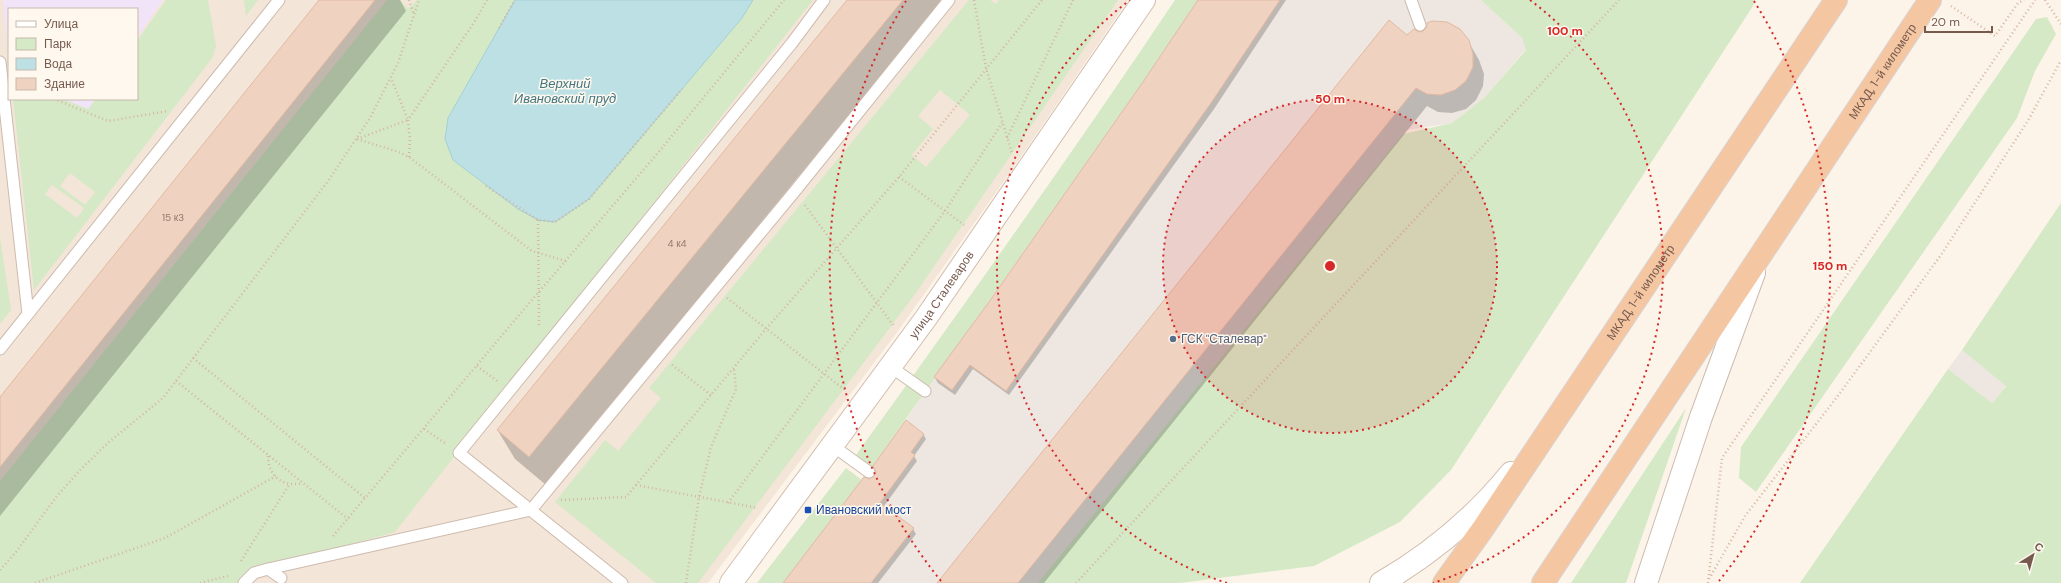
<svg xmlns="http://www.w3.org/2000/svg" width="2061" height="583" viewBox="0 0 2061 583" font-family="'DM Sans',sans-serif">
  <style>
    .residential { fill: #f3e5d7; fill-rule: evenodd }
    .industrial { fill: #ede6e1 }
    .education { fill: #f1e4f8 }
    .green { fill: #d5e9c6; fill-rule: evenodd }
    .water { fill: #bde0e5; stroke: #a3d0d6 }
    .shadow { fill: #0003 }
    .building { fill: #f0d2c0; stroke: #e2b9a1 }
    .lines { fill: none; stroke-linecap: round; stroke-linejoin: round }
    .service-casing { stroke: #cdbbae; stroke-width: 13 }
    .tertiary-casing { stroke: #cdbbae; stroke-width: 24 }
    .secondary-casing { stroke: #d2bdaf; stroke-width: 24 }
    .trunk-casing { stroke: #dbd4d1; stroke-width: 24 }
    .path { stroke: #d5b6a3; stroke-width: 2.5; stroke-dasharray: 1 3; stroke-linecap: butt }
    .service { stroke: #fff; stroke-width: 11 }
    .tertiary { stroke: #fff; stroke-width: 22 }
    .secondary { stroke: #fff; stroke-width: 22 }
    .trunk { stroke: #f5c6a2; stroke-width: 22 }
    .ring { fill: none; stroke: #d62828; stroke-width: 2; stroke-dasharray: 2 4 }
    .service-dot { fill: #5c6f8a; stroke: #fef8ee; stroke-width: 1.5 }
    .transit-dot { fill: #1a4fb4; stroke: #fef8ee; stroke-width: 1.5 }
    .labels { text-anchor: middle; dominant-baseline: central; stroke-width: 3; stroke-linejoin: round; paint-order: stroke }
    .number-label { font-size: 10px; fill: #94786a }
    .street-label { font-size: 12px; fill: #755a4d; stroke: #fef8ee }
    .service-label { font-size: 12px; fill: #4e5e75; stroke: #fef8ee; text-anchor: start }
    .transit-label { font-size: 12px; fill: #164399; stroke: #fef8ee; text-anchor: start }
    .water-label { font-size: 13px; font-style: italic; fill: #437780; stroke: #fef8ee }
    .centre { fill: #d62828; stroke: #fef8ee; stroke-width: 2 }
    .ring-label { font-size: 12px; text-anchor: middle; font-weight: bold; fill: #d62828; stroke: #fef8ee; stroke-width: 3; stroke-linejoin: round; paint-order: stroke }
  </style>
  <rect width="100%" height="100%" fill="#fcf4e8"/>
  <path class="residential" d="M 0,0 L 1128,0 L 1016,164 L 898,331 L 708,583 L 0,583 ZM 9,9 L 137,9 L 137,99 L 9,99 Z"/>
  <path class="industrial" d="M 1198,0 L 1481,0 L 1522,38 L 1526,49 L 1484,98 L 1452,123 L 1407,130 L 1149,452 L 1041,583 L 783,583 L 906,420 L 934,377 L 1143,82 Z
    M 1962,350 L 2006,385 L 1992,403 L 1948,369 Z"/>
  <path class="education" d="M 3,0 L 163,0 L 137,38 L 137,9 L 9,9 L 9,64 Z
    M 63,99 L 95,99 L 88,110 Z"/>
  <path class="green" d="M 166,0 L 208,0 L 216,46 L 213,57 L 34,290 L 13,99 L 63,99 L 88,109 L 96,99 L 137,99 L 137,41 ZM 70,173 L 95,192 L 85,205 L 60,186 ZM 52,185 L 84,208 L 77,218 L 45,194 Z
    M 244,0 L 258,0 L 246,16 Z
    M 387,0 L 400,0 L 408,9 L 417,0 L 813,0 L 395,532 L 254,571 L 242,583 L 0,583 L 0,481 Z
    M 969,0 L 990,0 L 996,4 L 999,0 L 1118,0 L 913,297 L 698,583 L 656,583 L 555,502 L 605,440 L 618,451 L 661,398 L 649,388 ZM 940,90 L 970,115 L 926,167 L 912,155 L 933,129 L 918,116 Z
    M 1175,0 L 1198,0 L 1143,82 L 872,467 L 856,455 C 964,305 1072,154 1175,0 Z
    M 1481,0 L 1755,0 L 1753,6 L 1451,470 L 1400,522 L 1314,566 L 1180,583 L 1038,583 L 1403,134 L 1452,123 L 1484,98 L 1526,50 L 1522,38 Z
    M 2047,17 L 2056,34 L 2035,71 L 2017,118 L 1756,492 L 1739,478 L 1741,447 L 2036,19 Z
    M 2061,203 L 2061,583 L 1800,583 L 1948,369 L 1992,403 L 2006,386 L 1962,350 Z
    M 0,237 L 11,310 L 0,324 Z
    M 1686,408 L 1626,583 L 1571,583 Z
    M 846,468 L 862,480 L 783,583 L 757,583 Z"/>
  <path class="water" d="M 515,0 L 753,0 L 742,18 L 589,199 L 555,222 L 538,220 L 518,209 L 453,160 L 445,139 L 448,118 Z"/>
  <path class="shadow" d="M 320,0 L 400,0 L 406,11 L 0,516 L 0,398 Z
    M 849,0 L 943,0 L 546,485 L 515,459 L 498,431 Z
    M 1199,0 L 1286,0 L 1214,109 L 1009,395 L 973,369 L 955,395 L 938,383 L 935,378 L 990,303 L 1144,82 Z
    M 1418,33 L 1468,41 L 1479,60 L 1484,74 L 1483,86 L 1476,100 L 1466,109 L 1452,113 L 1438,112 L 1427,106 L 1044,583 L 938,583 L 1407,36 Z
    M 923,434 L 926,439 L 914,456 L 917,461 L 884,506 L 913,529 L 916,534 L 878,583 L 785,583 L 869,480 L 875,477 Z"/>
  <path class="building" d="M 319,0 L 375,0 L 0,467 L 0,397 Z
    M 847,0 L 903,0 L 529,457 L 497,430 Z
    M 1198,0 L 1280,0 L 1211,103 L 1006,391 L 970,365 L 952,390 L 934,377 L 989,302 L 1143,82 Z
    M 1389,20 L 1407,35 L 1414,29 L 1418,32 L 1423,31 L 1427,27 L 1427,23 L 1432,21 L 1447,22 L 1460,29 L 1469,40 L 1473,54 L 1473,67 L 1466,81 L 1455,90 L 1441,95 L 1427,94 L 1416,88 L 1018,583 L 937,583 Z
    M 906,420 L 924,434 L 911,452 L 915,455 L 880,503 L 914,528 L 871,583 L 783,583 L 864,477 L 869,479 L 874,476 L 876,472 L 873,466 Z"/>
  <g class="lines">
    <defs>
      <path id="service" d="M 1411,0 L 1420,25
        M 0,62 L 28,314
        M 0,349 L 279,0
        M 891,367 L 925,391
        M 833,446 L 869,472
        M 268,569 L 281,578
        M 244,583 L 254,573 L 268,569 L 531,510 L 795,191 L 949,0
        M 622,583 L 459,453 L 792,43 L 824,0"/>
      <path id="tertiary" d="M 1646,583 L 1701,417 L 1754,273"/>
      <g id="secondary">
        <path id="s1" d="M 731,583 L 926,318 L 1144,0"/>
        <path d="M 1381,583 C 1431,554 1475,517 1511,473"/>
      </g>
      <g id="trunk">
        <path id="s2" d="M 1444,583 L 1482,530 L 1836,0"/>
        <path id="s3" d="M 1543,583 L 1930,0"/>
      </g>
    </defs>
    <use href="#service" class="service-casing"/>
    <use href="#tertiary" class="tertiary-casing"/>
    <use href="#secondary" class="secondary-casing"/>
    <use href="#trunk" class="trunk-casing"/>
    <path class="path" d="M 409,0 L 414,15
      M 974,0 L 986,68 L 1012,153
      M 2045,0 L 2061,24
      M 1951,6 L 1995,36 L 2018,3 L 2024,0
      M 499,28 L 515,0
      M 54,99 L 108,121 L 168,111
      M 1007,138 L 1073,0
      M 357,139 L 399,152 L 409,157 L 532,251 L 566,261
      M 357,139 L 408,120 L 391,78
      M 409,157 L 410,139 L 408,120 L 475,21 L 487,0
      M 899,177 L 964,225
      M 486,186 L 538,220 L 555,222 L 589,199 L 682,89
      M 805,205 L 893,325
      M 538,220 L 539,327
      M 727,298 L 845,390
      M 193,358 L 365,498 L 520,314 L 657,154 L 784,0
      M 672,365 L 711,395
      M 477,366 L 497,381
      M 176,381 L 348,519
      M 424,429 L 445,443
      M 268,456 C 268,476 283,488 303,483
      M 636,485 L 758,508
      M 561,500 L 626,497 L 766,329 L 899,177 L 1042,0
      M 728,503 L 945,211 L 1002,123
      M 333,536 L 365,498
      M 241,561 L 289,485
      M 0,570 L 16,552 L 57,496 L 81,469 L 109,442 L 163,398 L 328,181 L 370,118 L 398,63 L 419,0
      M 1709,579 L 1745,516 L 1837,397 L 1941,255 L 2029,119 L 2061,60
      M 35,583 L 165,538 L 276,476
      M 200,583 L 228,576
      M 686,583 L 699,497 L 711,447 L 736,389 L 734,368
      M 1076,583 L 1619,0
      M 1708,583 L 1722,458 L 2035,0"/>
    <use href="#service" class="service"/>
    <use href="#tertiary" class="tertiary"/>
    <use href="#secondary" class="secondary"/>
    <use href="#trunk" class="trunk"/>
  </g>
  <circle cx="1330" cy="266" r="167" fill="#d62828" fill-opacity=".12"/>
  <g class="ring">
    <circle cx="1330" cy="266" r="167"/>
    <path d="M1227 583A333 333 0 0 1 1130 0M1530 0A333 333 0 0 1 1433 583"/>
    <path d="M941 581A500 500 0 0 1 906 1M1754 1A500 500 0 0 1 1719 581"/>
  </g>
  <circle class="service-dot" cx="1173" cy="339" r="4"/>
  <rect class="transit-dot" x="804" y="506" width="8" height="8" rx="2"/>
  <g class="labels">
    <g class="number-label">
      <text x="173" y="217">15 к3</text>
      <text x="677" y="243">4 к4</text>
    </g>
    <g class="street-label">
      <text stroke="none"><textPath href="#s3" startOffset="614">МКАД, 1-й километр</textPath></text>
      <text stroke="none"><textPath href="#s2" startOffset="351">МКАД, 1-й километр</textPath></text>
      <text stroke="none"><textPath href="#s1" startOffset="357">улица Сталеваров</textPath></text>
    </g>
    <g class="service-label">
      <text x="1181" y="339">ГСК "Сталевар"</text>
    </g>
    <g class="transit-label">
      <text x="816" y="510">Ивановский мост</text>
    </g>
    <g class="water-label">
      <text x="565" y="83">Верхний<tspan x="565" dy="15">Ивановский пруд</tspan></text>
    </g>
  </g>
  <circle cx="1330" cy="266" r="6" class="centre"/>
  <g class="ring-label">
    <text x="1565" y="35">100 m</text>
    <text x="1330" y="103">50 m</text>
    <text x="1830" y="270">150 m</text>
  </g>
  <rect x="8" y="8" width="130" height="92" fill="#fef8ee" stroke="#c7b9ae"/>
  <rect x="16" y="21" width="20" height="6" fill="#ffffff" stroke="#c7b9ae"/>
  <text x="44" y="28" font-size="12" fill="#755a4d">Улица</text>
  <rect x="16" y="38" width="20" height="12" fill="#d5e9c6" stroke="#c7b9ae"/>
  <text x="44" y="48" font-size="12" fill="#755a4d">Парк</text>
  <rect x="16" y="58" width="20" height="12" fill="#bde0e5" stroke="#c7b9ae"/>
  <text x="44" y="68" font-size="12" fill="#755a4d">Вода</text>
  <rect x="16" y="78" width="20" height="12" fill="#f0d2c0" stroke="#c7b9ae"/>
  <text x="44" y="88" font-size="12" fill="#755a4d">Здание</text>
  <g transform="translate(2033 555) rotate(37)" stroke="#fef8ee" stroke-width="3" paint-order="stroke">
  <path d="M0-3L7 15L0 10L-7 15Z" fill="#755a4d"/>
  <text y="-6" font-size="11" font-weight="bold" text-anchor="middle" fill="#755a4d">С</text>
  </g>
  <path d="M1925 26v6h67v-6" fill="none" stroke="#755a4d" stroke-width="2"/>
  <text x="1931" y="26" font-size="12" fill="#755a4d" stroke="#fef8ee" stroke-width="3" paint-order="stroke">20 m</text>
</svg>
